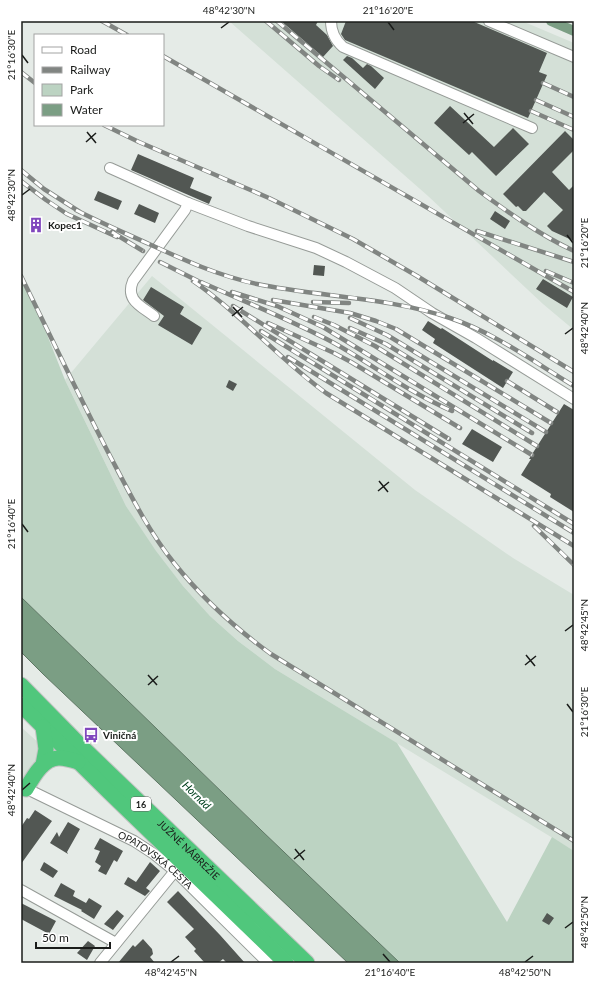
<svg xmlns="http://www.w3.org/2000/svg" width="595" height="984" viewBox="0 0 595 984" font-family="Lato,sans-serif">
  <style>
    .built { fill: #d4e0d7 }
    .green { fill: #bcd3c2 }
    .water { fill: #7b9e84; stroke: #5e7764 }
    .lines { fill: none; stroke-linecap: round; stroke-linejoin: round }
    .canal { stroke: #7b9e84; stroke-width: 10 }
    .building { fill: #525753 }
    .minor-casing { stroke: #969b97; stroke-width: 12 }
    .highway-casing { stroke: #c3c4c3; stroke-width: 17 }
    .minor { stroke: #fff; stroke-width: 10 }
    .highway { stroke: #50c77c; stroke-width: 15 }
    .rail-casing { stroke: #818582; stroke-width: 4.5 }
    .rail { stroke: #fff; stroke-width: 3; stroke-dasharray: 9; stroke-linecap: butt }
    .ticks { fill: none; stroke: #1a1c1a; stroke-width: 1.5 }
    .labels { text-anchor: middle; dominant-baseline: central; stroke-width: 4; stroke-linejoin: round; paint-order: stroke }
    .shield { fill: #fff; stroke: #5f605f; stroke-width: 1 }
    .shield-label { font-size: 9px; font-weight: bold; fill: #1a1c1a }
    .poi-label { font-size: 10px; font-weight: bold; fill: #1a1c1a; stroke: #fff; text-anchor: start }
    .street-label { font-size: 10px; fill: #1a1c1a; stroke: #fff }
    .water-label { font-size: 11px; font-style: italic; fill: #00401e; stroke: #fff }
    .neatline { fill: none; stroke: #1a1c1a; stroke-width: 1.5 }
    .ticks-label { font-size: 10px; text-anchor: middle; fill: #1a1c1a }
  </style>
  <rect width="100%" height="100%" fill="#e5ebe7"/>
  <path class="built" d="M 229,21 L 522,21 L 574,43 L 574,330 L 543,304 L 428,196 Z
    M 152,276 L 415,490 L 513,558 L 574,595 L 574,851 L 275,669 L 238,641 L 210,616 L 183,586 L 155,551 L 126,506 L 65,380 Z
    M 21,727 L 41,745 L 42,753 L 21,786 Z"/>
  <path class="green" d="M 21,281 L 34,302 L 65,380 L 126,506 L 156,551 L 183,586 L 210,616 L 238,641 L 275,669 L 397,743 L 507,922 L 552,837 L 574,851 L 574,963 L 400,963 L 261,830 L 21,597 Z"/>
  <path class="water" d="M 21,597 L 261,830 L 400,963 L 348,963 L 43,674 L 21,652 Z"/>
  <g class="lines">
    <path class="canal" d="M 551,21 L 574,31"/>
  </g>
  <path class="building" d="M 281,21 L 318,21 L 316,25 L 327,35 L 333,46 L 323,57 Z
    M 346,21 L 472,21 L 547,53 L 539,72 L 547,75 L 528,118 L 345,40 L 341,34 Z
    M 347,56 L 352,58 L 363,68 L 367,64 L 371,66 L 384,78 L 375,89 L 343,60 Z
    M 450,106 L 494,147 L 513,128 L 529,144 L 496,176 L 472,152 L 469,155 L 434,123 Z
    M 565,131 L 574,140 L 574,150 L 552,172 L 569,190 L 574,185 L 574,241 L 552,231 L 547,226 L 563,210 L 544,192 L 526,211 L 523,211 L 518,206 L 516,207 L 503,194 Z
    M 138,154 L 194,178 L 190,188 L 212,197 L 209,204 L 131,170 Z
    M 98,191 L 122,201 L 118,210 L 94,200 Z
    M 139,204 L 159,213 L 155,223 L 134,214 Z
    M 495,211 L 510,221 L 505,229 L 490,219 Z
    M 314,265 L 325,266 L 324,276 L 313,275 Z
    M 543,279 L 573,297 L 567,308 L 536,289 Z
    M 151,287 L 184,307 L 180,314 L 202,328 L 192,345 L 158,325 L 164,316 L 143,300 Z
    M 428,321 L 441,329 L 442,328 L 493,361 L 493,360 L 513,372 L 503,388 L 433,343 L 435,339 L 422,330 Z
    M 229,380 L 237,384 L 233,391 L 226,387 Z
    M 564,404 L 574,410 L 574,512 L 550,497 L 551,494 L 521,475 L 531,459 L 529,459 Z
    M 472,429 L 502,447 L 493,462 L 462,444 Z
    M 35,810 L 52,821 L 21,864 L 21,827 L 27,818 L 29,819 Z
    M 68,822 L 80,829 L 67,852 L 68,854 L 50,843 L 57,832 L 59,837 Z
    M 100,838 L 123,851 L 117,862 L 114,860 L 106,875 L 98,871 L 101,866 L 95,862 L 100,851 L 94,849 Z
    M 44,862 L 58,871 L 53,878 L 40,870 Z
    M 150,862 L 160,871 L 146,888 L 150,891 L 145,896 L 124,884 L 128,877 L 136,882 Z
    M 61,883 L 75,891 L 73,896 L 86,903 L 89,898 L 102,906 L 94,919 L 81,911 L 82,910 L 54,896 Z
    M 178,891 L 220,935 L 245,963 L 227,963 L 223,959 L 218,963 L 205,963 L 194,951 L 196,949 L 185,937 L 194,929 L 167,902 Z
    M 21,903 L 56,921 L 49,934 L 21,919 Z
    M 117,910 L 124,916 L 113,930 L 104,924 Z
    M 547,913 L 554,918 L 549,925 L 542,921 Z
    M 143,939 L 152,949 L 153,954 L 150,957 L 155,963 L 118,963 L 133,945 L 135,947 Z
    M 88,941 L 95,946 L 87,960 L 77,953 Z"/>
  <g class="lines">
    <defs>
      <g id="minor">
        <path d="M 331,21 C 331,31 335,40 343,47 L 532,128"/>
        <path d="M 489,21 L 574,57"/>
        <path d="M 110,168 L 188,203 L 185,210 L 133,281 C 125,300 141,306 154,316"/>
        <path d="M 188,203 L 248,226 L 316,248 L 346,262 L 395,288 L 432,313 L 476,338 L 574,399"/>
        <path id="s1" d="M 21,786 L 134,841 L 154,854 L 175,871 L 268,963"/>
        <path d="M 21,890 L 116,943"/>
        <path d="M 100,963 L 175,871"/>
      </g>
      <g id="highway">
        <path id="s2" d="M 21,685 L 80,745 L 307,963"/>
        <path d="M 21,705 L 109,792 L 286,963"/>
        <path d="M 43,765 L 46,749 L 43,727"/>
        <path d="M 26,789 C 33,777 43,758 59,758 C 66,758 72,760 78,762"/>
      </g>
    </defs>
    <use href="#minor" class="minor-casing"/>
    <use href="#highway" class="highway-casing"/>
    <use href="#minor" class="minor"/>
    <use href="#highway" class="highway"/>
    <defs>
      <path id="rail" d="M 102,21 L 127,35
        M 266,21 L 319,66 L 339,80
        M 277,21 L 479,191 C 509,213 540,235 574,251
        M 163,56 L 574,292
        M 21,72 L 35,83
        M 543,83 L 574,97
        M 536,100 L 574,117
        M 531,111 L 574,130
        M 104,125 L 139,142 L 269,198 L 353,239 L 417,276 L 574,372
        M 21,170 L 44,189 L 80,212
        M 21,181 L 46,200 L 67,214 L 117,237
        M 76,210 C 99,222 125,233 149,244 C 184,260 219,276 257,284 C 320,297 388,297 450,318 C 495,333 534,362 574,386
        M 477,231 L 574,262
        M 112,232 L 143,251
        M 160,262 L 198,281
        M 546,271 L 574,283
        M 21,276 C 50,335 78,394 108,452 C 128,490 147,529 174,563 C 202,598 235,628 271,654 L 574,841
        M 193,281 C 241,314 279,359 326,393 L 574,546
        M 201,282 C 245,302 291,320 334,343 C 373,365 410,393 452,411
        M 232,292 L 277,306 L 323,327 L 532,455
        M 273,300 L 350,313 L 376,321 L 396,329 L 551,423
        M 313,302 L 349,303
        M 233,306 L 449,439
        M 314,317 L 334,325 L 375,346 L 537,446
        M 350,318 L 387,335 L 546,432
        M 268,323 L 334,353 L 351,362 L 460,428
        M 350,328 L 386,344 L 532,433
        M 261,331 L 574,524
        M 288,357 L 574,533
        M 507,381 L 557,412
        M 534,526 L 574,565"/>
    </defs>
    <use href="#rail" class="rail-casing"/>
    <use href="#rail" class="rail"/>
  </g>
  <path class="ticks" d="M 388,22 L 394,30M 221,28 L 229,22M 22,55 L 28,63M 464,113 L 473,124M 463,123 L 474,114M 87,132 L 96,143M 86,142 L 96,133M 22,195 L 30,189M 567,235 L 573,243M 233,307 L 242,317M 232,316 L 243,307M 565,334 L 573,328M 379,481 L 388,492M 378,491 L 389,482M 22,524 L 28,532M 565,631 L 573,625M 526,655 L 535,666M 525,665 L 536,656M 148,675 L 157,685M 148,685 L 158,676M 567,704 L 573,712M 22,790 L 30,783M 295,849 L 304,860M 294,859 L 305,850M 565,928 L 573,922M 383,954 L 390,962M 171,962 L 179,956M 525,962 L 533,956"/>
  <defs>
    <symbol id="building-bare" viewBox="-9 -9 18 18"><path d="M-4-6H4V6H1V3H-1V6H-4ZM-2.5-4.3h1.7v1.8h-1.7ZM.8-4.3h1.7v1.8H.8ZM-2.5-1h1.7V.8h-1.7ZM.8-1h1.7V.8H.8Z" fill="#8047bd" stroke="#fff" stroke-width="2.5" paint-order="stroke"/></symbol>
    <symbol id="bus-bare" viewBox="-9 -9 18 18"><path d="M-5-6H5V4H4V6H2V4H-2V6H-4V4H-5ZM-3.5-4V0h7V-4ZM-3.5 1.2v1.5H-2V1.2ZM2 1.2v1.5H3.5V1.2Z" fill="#8047bd" stroke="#fff" stroke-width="2.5" paint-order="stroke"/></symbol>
  </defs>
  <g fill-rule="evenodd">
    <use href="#building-bare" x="25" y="214" width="22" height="22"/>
    <use href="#bus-bare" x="80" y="724" width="22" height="22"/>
  </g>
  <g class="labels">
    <rect class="shield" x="131" y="797" width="20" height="14" rx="3"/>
    <g class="shield-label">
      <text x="141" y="804">16</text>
    </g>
    <g class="poi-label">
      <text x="48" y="225">Kopec1</text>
      <text x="103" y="735">Viničná</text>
    </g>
    <g class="street-label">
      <text stroke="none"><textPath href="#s2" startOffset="235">JUŽNÉ NÁBREŽIE</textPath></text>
      <text stroke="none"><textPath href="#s1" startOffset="154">OPATOVSKÁ CESTA</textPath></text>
    </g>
    <g class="water-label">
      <text transform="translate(197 795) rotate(44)">Hornád</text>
    </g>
  </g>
  <rect width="595" height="984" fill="none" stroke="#ffffff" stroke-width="44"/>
  <rect x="34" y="34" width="130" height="92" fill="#ffffff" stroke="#a3a4a3"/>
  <rect x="42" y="47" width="20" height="6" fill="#ffffff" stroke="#a3a4a3"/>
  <text x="70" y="54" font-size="12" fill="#1a1c1a">Road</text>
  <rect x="42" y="67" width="20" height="6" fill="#818582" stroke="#a3a4a3"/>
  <text x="70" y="74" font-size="12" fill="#1a1c1a">Railway</text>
  <rect x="42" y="84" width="20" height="12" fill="#bcd3c2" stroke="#a3a4a3"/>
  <text x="70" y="94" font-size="12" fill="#1a1c1a">Park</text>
  <rect x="42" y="104" width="20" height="12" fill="#7b9e84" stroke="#a3a4a3"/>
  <text x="70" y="114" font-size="12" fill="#1a1c1a">Water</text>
  <path d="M36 942v6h74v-6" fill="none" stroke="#1a1c1a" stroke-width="2"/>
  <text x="42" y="942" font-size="12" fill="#1a1c1a" stroke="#ffffff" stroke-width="3" paint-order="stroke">50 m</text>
  <rect x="22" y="22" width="551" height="940" class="neatline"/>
  <g class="ticks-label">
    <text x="229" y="14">48°42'30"N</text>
    <text x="388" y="14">21°16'20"E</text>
    <text transform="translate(11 55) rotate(-90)" y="4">21°16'30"E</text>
    <text transform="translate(11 195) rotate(-90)" y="4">48°42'30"N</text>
    <text transform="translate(584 243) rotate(-90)" y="4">21°16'20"E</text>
    <text transform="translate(584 328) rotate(-90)" y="4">48°42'40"N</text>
    <text transform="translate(11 524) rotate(-90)" y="4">21°16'40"E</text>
    <text transform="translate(584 625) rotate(-90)" y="4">48°42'45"N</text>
    <text transform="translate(584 712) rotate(-90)" y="4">21°16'30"E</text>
    <text transform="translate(11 790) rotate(-90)" y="4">48°42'40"N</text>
    <text transform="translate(584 922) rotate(-90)" y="4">48°42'50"N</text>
    <text x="171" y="976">48°42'45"N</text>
    <text x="390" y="976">21°16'40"E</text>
    <text x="525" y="976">48°42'50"N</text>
  </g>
</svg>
